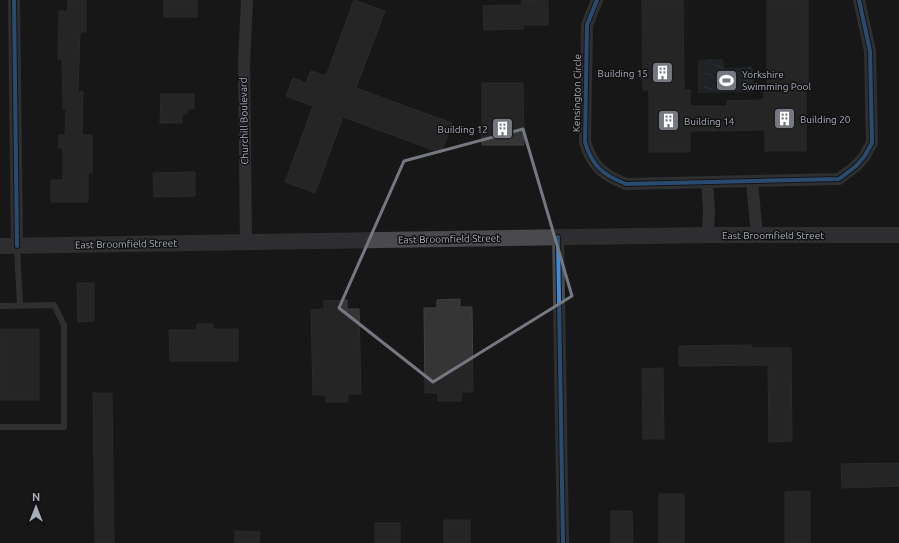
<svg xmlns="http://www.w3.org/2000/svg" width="899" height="543" viewBox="0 0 899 543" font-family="Ubuntu,sans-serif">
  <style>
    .water { fill: url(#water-ripples) }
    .building { fill: #353536; stroke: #3f4043 }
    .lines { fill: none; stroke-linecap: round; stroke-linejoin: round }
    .service { stroke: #4b4c50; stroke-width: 6 }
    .minor { stroke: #4b4c50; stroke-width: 12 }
    .secondary { stroke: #4a4a4e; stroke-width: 16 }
    .cycleway-casing { stroke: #111113; stroke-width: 6 }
    .cycleway { stroke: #408adc; stroke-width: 4 }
    .marked { fill: none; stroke: #757880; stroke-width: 3; stroke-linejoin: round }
    .labels { text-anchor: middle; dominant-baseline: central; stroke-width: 3; stroke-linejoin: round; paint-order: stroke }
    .poi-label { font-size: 10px; fill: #a8adb8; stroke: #111113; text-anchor: start }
    .street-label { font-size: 10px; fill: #a8adb8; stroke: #111113 }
  </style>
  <defs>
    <pattern id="water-ripples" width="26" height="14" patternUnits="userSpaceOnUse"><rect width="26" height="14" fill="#2a3239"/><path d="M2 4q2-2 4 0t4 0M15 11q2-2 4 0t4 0" fill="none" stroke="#464d54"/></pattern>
  </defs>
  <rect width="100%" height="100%" fill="#171717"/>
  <path class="water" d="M 723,59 L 724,68 L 753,67 L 754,92 L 698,93 L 698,60 Z"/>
  <path class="building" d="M 68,0 L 86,0 L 86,32 L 80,32 L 78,92 L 83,92 L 82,135 L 92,135 L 92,173 L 88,173 L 88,202 L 51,202 L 51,180 L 63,180 L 63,148 L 59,148 L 59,135 L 65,135 L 66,109 L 63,109 L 62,59 L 58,59 L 59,11 L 68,11 Z
    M 164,0 L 197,0 L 197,17 L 164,17 Z
    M 354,0 L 385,11 L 356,88 L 452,123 L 441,153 L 343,117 L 315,193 L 285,182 L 313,106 L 286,96 L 293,78 L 306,83 L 311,71 L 326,76 Z
    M 521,0 L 548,1 L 548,25 L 523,25 L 523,29 L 484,30 L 483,6 L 522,5 Z
    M 642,0 L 683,0 L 684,90 L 690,90 L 690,106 L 727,106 L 727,101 L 764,100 L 764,89 L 767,89 L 767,0 L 808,0 L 808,88 L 806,88 L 806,151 L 765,151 L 765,130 L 690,131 L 690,152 L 649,152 L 649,90 L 643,90 Z
    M 482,83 L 523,83 L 524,145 L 482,145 Z
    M 161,94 L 194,94 L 194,109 L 187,109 L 187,114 L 182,114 L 182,123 L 160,123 Z
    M 195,172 L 195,196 L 154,197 L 153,173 Z
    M 77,283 L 94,283 L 94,321 L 78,322 Z
    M 460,299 L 460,307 L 472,307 L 473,392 L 461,392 L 461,401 L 438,401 L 438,393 L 425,393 L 424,308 L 437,308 L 437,300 Z
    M 347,300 L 347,309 L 359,309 L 361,394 L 348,394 L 348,402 L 326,402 L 326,395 L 313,395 L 311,310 L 324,309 L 324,301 Z
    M 197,324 L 213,324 L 213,329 L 238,329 L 238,361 L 170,361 L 169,330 L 197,330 Z
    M 0,329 L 39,329 L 39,400 L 0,400 Z
    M 751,345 L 751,348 L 791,348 L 792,441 L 769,442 L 768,365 L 679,366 L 679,346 Z
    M 663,368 L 664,439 L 643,439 L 642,369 Z
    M 93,393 L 112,393 L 114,543 L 95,543 Z
    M 899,463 L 899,486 L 842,488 L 841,464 Z
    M 810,491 L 810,543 L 785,543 L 785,492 Z
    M 659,494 L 684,494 L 684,543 L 659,543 Z
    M 611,511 L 632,511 L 633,543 L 611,543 Z
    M 444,520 L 470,520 L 470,543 L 444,543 Z
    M 375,523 L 400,523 L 400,543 L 375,543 Z
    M 235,531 L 260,532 L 259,543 L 235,543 Z"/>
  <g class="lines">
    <path class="service" d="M 17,247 L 20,305
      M 0,306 L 54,305 L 64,325 L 64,427 L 0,427"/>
    <path class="minor" d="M 14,0 L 17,246
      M 597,0 L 587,25 L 585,142 C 592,166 603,175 626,184 L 839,179 L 856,166 L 864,157 L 872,143 L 870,51 L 859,0
      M 707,182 L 709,209 L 708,235
      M 752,182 L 757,235
      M 558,237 L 563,543
      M 246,242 L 244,63 L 247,0"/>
    <path class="secondary" d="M 0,246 L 708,235 L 899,235"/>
    <defs>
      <path id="cycleway" d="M 14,0 L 17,246
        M 597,0 L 587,25 L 585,142 C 592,166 603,175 626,184 L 839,179 L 856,166 L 864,157 L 872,143 L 870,51 L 859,0
        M 558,237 L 563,543"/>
    </defs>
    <use href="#cycleway" class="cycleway-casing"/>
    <use href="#cycleway" class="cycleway"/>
  </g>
  <path d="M0 0H899V543H0ZM 523,129 L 572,296 L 433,382 L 339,308 L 404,161 Z" fill="#171717" fill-opacity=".55" fill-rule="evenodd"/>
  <path class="marked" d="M 523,129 L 572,296 L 433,382 L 339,308 L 404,161 Z"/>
  <defs>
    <symbol id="building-square" viewBox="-11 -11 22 22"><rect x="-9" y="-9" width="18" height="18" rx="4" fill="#757880" stroke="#111113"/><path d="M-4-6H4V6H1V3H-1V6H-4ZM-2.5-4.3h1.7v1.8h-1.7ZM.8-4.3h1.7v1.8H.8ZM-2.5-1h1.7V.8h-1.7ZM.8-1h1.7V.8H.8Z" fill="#fff"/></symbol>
    <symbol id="stadium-square" viewBox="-11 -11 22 22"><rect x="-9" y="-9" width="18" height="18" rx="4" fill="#757880" stroke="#111113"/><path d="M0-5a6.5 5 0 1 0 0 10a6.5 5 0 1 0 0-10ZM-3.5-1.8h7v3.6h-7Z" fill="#fff"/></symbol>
  </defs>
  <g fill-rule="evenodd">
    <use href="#building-square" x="650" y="60" width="25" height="25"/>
    <use href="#stadium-square" x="714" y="68" width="25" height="25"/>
    <use href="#building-square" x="772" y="106" width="25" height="25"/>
    <use href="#building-square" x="656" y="108" width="25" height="25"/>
    <use href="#building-square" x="490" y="116" width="25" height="25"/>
  </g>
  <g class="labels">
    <g class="poi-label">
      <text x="648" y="73" text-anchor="end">Building 15</text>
      <text x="742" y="74">Yorkshire<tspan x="742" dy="12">Swimming Pool</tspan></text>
      <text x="800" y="119">Building 20</text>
      <text x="684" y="121">Building 14</text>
      <text x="488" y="129" text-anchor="end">Building 12</text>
    </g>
    <g class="street-label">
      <text transform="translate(577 93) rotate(-89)">Kensington Circle</text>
      <text transform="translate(244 121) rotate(-91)">Churchill Boulevard</text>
      <text x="773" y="235">East Broomfield Street</text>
      <text transform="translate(449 239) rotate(-1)">East Broomfield Street</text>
      <text transform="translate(126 244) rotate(-1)">East Broomfield Street</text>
    </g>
  </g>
  <g transform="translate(36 507)" stroke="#111113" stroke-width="3" paint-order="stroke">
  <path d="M0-3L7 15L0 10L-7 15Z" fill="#a8adb8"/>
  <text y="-6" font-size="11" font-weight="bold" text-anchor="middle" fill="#a8adb8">N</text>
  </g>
</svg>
